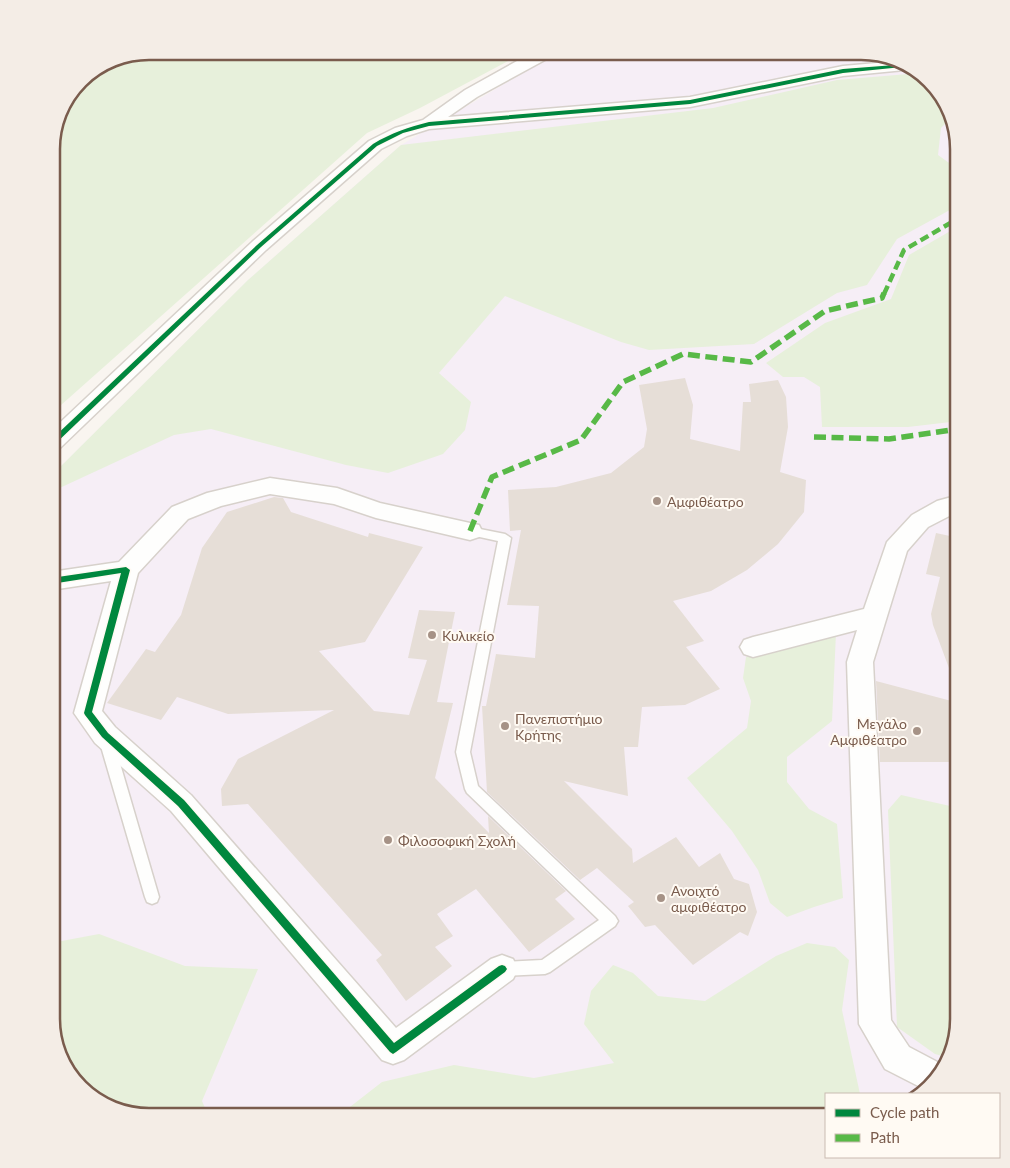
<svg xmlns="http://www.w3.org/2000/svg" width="1010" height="1168" viewBox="0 0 1010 1168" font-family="Lato,sans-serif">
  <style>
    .education { fill: #f6eef6 }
    .green { fill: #e7f0db }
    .building { fill: #e6ded7 }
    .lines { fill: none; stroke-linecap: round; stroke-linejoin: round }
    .lane-casing { stroke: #d7d1cb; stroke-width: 3 }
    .street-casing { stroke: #d7d1cb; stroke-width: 3 }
    .lane { fill: #fefefd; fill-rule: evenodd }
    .street { fill: #fefefd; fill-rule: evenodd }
    .quiet-far1 { stroke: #58b947; stroke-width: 4.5; stroke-dasharray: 9 4.5; stroke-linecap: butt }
    .quiet { stroke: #58b947; stroke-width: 5.5; stroke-dasharray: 12 5.5; stroke-linecap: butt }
    .cycleway-casing { stroke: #fffaf3; stroke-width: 3 }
    .cycleway { fill: #00873e; fill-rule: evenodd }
    .poi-dot { fill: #a69286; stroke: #fffaf3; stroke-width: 2 }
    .labels { text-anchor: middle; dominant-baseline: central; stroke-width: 4; stroke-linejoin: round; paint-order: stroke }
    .poi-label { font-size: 14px; fill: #7a5c4d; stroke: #fffaf3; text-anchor: start }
    .rim { fill: none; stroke: #7a5c4d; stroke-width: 2.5 }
  </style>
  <rect width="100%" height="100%" fill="#f9f5f0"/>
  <path class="education" d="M 560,51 L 867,51 L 910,64 L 939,90 L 959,149 L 959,1019 L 949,1062 L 922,1094 L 826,1094 L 826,1117 L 149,1117 L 106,1107 L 71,1078 L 58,1041 L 51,977 L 51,476 L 248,280 L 401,145 Z"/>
  <path class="green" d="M 149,51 L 527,51 L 420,108 L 367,133 L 51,414 L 51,142 L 61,106 L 84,76 L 112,59 Z
    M 920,73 L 939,90 L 949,120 L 941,128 L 938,155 L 959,170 L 959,205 L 897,239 L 867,285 L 837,293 L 754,344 L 649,350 L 621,342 L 505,296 L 439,373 L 471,402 L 465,430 L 443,454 L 388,473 L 346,465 L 211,429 L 174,435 L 51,492 L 51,476 L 248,280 L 401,145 L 713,108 L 837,80 Z
    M 959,226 L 959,421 L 908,427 L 822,427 L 820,387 L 804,377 L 783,377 L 766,363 L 825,323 L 891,299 L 909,255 Z
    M 836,633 L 832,721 L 787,757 L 787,782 L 809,809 L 837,824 L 843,898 L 814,907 L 787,917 L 770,903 L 758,870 L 732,831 L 687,778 L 747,728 L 751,701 L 743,678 L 746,657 Z
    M 901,795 L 959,808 L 959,1019 L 950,1058 L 935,1054 L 897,1027 L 888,810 Z
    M 99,934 L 185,966 L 258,969 L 202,1101 L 209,1117 L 149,1117 L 106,1107 L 71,1078 L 58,1040 L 51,977 L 51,943 Z
    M 807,943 L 835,947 L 849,960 L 842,1010 L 860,1094 L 826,1094 L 826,1117 L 337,1117 L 382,1082 L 454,1065 L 534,1078 L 614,1063 L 584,1024 L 591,991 L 613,965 L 633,973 L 658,996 L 705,1001 L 776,956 Z"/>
  <path class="building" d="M 685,378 L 693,405 L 690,439 L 740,451 L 743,402 L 751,402 L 749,384 L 778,380 L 786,397 L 788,427 L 780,472 L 806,480 L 804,512 L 778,544 L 747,570 L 711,591 L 673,601 L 704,641 L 686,647 L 720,689 L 685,705 L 642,707 L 638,747 L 624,747 L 628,796 L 564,781 L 632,849 L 633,863 L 676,837 L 699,867 L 720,853 L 734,879 L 749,884 L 757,912 L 748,936 L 740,932 L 693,965 L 655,925 L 645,927 L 628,906 L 634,902 L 597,868 L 580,880 L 487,792 L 482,706 L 486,706 L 496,654 L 535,658 L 539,606 L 507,605 L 521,530 L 510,531 L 508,490 L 556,487 L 611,473 L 644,447 L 647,429 L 639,385 Z
    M 274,497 L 283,498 L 291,512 L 368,537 L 369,533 L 423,547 L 365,642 L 319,651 L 374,711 L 409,715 L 427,660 L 408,658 L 419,610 L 455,612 L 437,702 L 453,703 L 435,778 L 489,833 L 488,816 L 566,891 L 555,899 L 575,919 L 529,952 L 476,889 L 437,914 L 453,936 L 435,947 L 452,966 L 406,1001 L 376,960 L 382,955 L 248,804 L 222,806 L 221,789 L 238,759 L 334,710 L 228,714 L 177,697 L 161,720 L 107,703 L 146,649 L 155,652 L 181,615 L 202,548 L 227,512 Z
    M 936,533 L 959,538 L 959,687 L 956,687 L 933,625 L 931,614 L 940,577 L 926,574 Z
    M 876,681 L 959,703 L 959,762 L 880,762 Z"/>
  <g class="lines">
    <defs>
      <path id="lane" d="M 470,527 L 505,534 L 511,538 L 470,752 L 478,786 L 615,916 L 618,921 L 615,926 L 550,972 L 545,974 L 502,976 L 496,974 L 494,969 L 496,964 L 502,962 L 542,960 L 599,920 L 467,793 L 465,789 L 456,752 L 498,541 L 466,534 L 464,531 Z
        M 107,737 L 112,739 L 114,743 L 159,897 L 157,902 L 152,904 L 147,902 L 145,897 L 100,743 L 102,739 Z"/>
      <path id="street" d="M 535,51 L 556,51 L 554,55 L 477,97 L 448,117 L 690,97 L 843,66 L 899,61 L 910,64 L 915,69 L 843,76 L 690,107 L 429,129 L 407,136 L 381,149 L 266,250 L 59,449 L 51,451 L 51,431 L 252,242 L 369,141 L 395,128 L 423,120 L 465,90 Z
        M 270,478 L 337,488 L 380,503 L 479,525 L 482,531 L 479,537 L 470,540 L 376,518 L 334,504 L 270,494 L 221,506 L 188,519 L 138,573 L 102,711 L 115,727 L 191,795 L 396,1028 L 491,959 L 502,955 L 513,959 L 518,969 L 513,979 L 404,1060 L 393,1064 L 382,1060 L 171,811 L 95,743 L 74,713 L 111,581 L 51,590 L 51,572 L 119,562 L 172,507 L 207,493 Z
        M 959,495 L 959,511 L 928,527 L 907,551 L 873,662 L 891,1020 L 909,1047 L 945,1066 L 926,1090 L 885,1069 L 859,1024 L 847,662 L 857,630 L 753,657 L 744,654 L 740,647 L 744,640 L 753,637 L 864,609 L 887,542 L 912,515 L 937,501 Z"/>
    </defs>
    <use href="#lane" class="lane-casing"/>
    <use href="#street" class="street-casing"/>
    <use href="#lane" class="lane"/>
    <use href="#street" class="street"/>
    <path class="quiet-far1" d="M 884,294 L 904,250 L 959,218"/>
    <path class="quiet" d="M 814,437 L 889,439 L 959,429
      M 470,531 L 492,477 L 581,440 L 623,382 L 683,354 L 751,362 L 825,311 L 882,298 L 884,293"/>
    <defs>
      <path id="cycleway" d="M 908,64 L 912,66 L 843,73 L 690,104 L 429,126 L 403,133 L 377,146 L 261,247 L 53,446 L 51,446 L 51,440 L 257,245 L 373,144 C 391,133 409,127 429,122 L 690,100 L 843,69 Z
        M 126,567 L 130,570 L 92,712 L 108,733 L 184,800 L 394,1043 L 499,966 L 502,965 L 505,966 L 507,969 L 505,972 L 396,1052 L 393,1054 L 390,1052 L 178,806 L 102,737 L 85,715 L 84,713 L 121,573 L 51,584 L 51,578 Z"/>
    </defs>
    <use href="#cycleway" class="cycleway-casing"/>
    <use href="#cycleway" class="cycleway"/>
  </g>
  <g class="poi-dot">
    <circle cx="657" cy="501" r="5"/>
    <circle cx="432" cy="635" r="5"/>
    <circle cx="505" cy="726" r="5"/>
    <circle cx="917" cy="731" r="5"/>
    <circle cx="388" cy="840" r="5"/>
    <circle cx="661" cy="898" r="5"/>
  </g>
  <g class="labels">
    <g class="poi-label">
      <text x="667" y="501">Αμφιθέατρο</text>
      <text x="442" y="635">Κυλικείο</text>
      <text x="515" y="718">Πανεπιστήμιο<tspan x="515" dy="16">Κρήτης</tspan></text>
      <text x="907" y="723" text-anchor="end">Μεγάλο<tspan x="907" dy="16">Αμφιθέατρο</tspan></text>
      <text x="398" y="840">Φιλοσοφική Σχολή</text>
      <text x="671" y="890">Ανοιχτό<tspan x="671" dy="16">αμφιθέατρο</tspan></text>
    </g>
  </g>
  <path d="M0 0H1010V1168H0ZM149 60H861A89 89 0 0 1 950 149V1019A89 89 0 0 1 861 1108H149A89 89 0 0 1 60 1019V149A89 89 0 0 1 149 60Z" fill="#f4ede6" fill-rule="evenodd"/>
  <path class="rim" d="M149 60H861A89 89 0 0 1 950 149V1019A89 89 0 0 1 861 1108H149A89 89 0 0 1 60 1019V149A89 89 0 0 1 149 60Z"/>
  <rect x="825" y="1093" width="175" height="65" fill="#fffaf3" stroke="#cabbb1"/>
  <rect x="835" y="1109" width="25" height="8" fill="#00873e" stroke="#cabbb1"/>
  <text x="870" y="1118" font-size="15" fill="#7a5c4d">Cycle path</text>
  <rect x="835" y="1134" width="25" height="8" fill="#58b947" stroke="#cabbb1"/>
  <text x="870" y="1143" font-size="15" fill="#7a5c4d">Path</text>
</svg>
